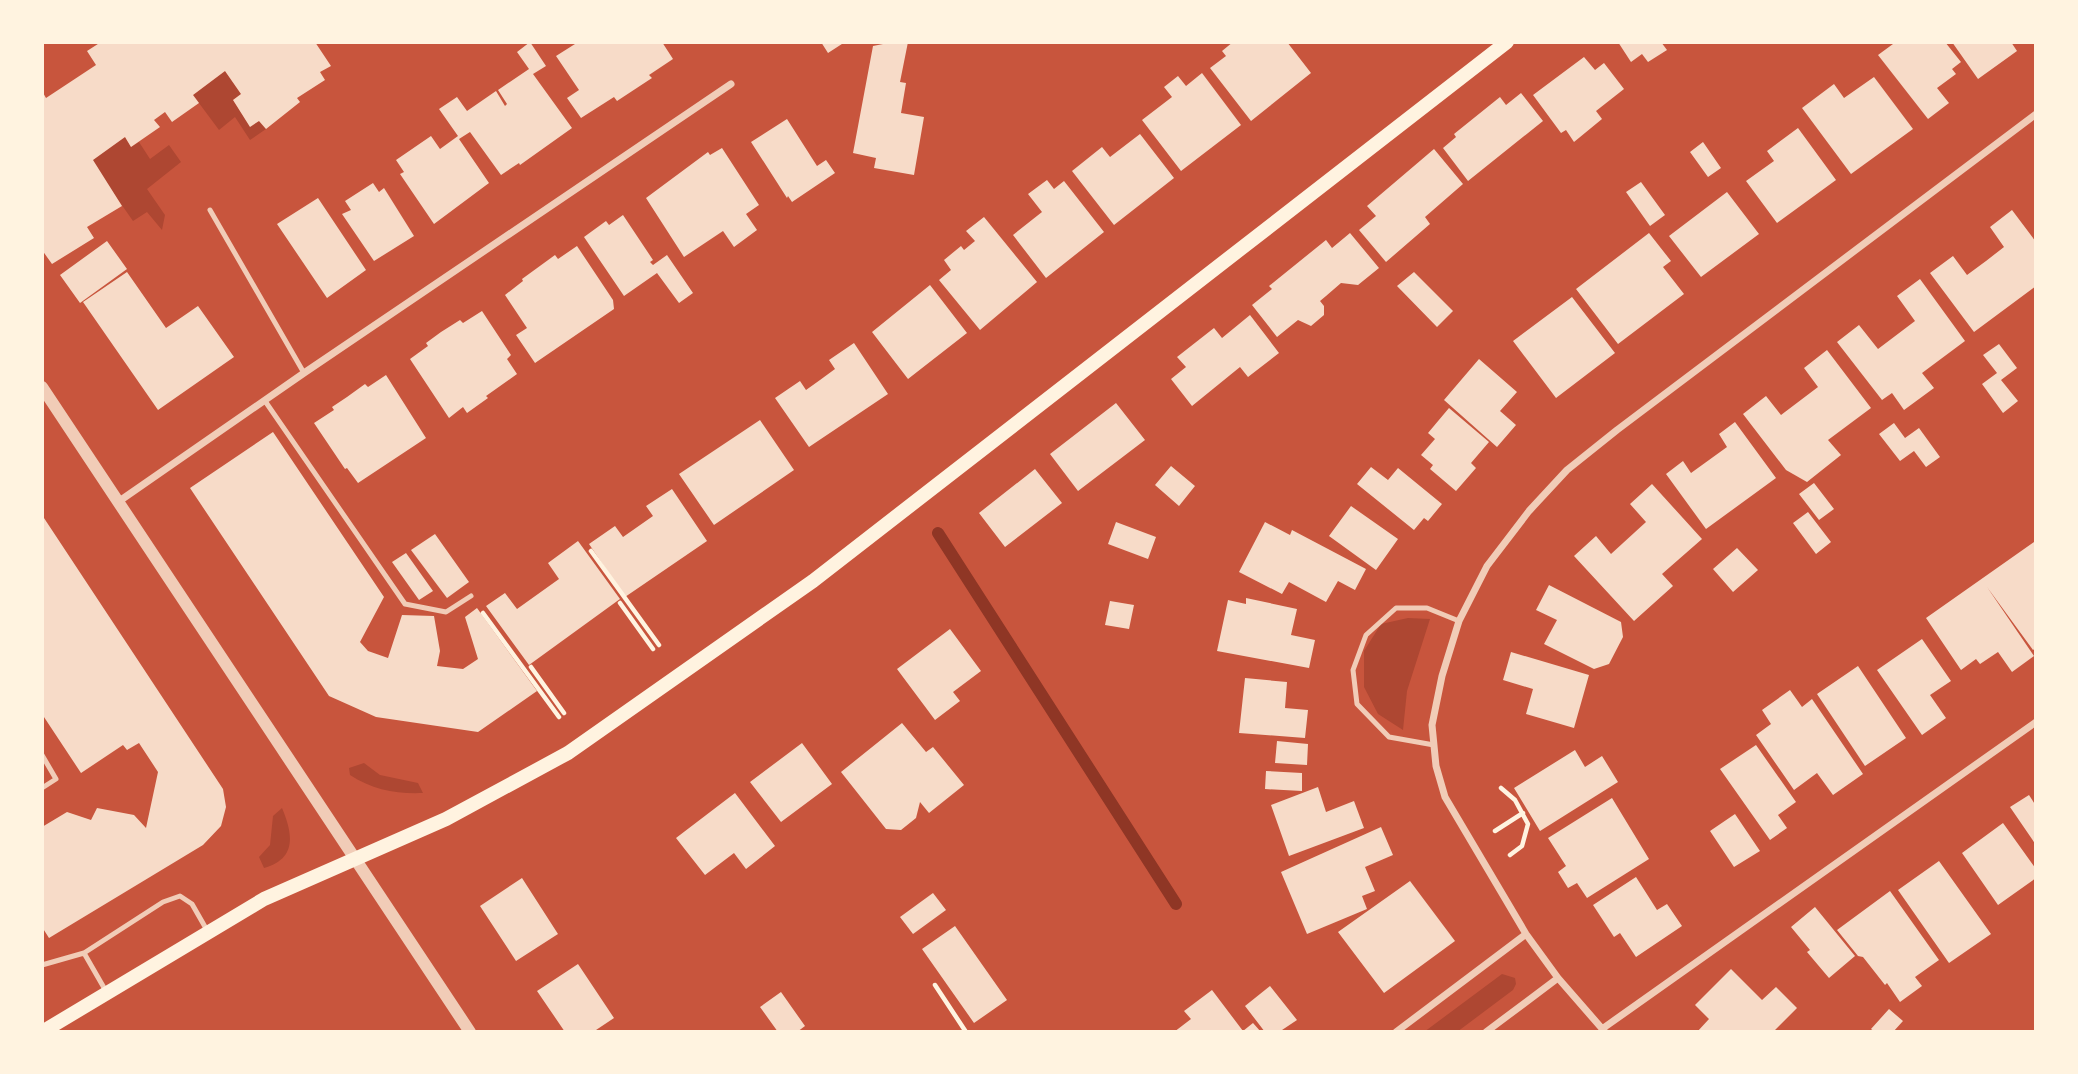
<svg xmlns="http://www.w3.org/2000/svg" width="2078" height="1074" viewBox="0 0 2078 1074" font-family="'IBM Plex Sans',sans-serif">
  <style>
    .green { fill: #ae4732 }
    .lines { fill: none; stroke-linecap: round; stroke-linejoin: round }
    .stream { stroke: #8f3625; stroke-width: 12 }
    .building { fill: #f7dbc8 }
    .path { stroke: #fff3e0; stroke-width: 4.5 }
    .service { stroke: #f1ccb7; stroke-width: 5 }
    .minor { stroke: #f1ccb7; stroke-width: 7 }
    .tertiary { stroke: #f1ccb7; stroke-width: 12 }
    .secondary { stroke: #fff3e0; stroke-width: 14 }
  </style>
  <rect width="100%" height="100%" fill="#c8553d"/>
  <path class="green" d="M 225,71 L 241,94 L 233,100 L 250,126 L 259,121 L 266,129 L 250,140 L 235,117 L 219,130 L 193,95 Z
    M 125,137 L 131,147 L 139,142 L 150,159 L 169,145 L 181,162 L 147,189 L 165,215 L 162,230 L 147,212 L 133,221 L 91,161 Z
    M 1408,618 L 1430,619 L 1407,691 L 1403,730 L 1378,714 L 1364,687 L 1364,651 L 1381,624 Z
    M 364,763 L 380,775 L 418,783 L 423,793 C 396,794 373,790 350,775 L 349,768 Z
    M 282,808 C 293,834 297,859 264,868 L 259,857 L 270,845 L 273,816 Z
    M 1502,974 L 1515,978 L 1516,984 L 1513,990 L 1457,1032 L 1424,1032 Z"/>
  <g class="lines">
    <path class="stream" d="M 938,533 L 1176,904"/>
  </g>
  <path class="building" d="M 101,42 L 315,42 L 331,66 L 320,72 L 325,80 L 297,98 L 300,102 L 266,129 L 259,121 L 250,127 L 233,100 L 241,94 L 225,71 L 193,95 L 199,103 L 172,122 L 165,112 L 154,120 L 160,127 L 131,147 L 125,137 L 93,160 L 122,206 L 87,227 L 94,238 L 52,264 L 42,250 L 42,91 L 46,98 L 96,65 L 87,51 Z
    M 530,42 L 546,66 L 533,74 L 572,128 L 520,165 L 519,163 L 501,175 L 470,132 L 459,139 L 489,183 L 434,224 L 400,174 L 404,172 L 396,160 L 431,136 L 440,149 L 458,136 L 439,109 L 457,97 L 467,111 L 496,91 L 505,106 L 507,104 L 498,90 L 529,69 L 517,52 Z
    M 574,42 L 662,42 L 673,59 L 649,75 L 652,78 L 617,101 L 614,97 L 581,118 L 567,98 L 579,90 L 556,56 L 575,44 Z
    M 821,42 L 845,42 L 828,53 Z
    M 893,42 L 908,42 L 900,82 L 906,83 L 901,113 L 924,117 L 914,175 L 874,168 L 876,158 L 853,153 L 873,46 Z
    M 1233,42 L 1287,42 L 1311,73 L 1251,121 L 1210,68 L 1226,56 L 1222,51 Z
    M 1618,42 L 1661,42 L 1667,50 L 1648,62 L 1642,54 L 1631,62 Z
    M 1891,42 L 1945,42 L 1961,62 L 1952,69 L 1956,74 L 1937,88 L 1949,103 L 1928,119 L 1878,55 L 1893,44 Z
    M 1952,42 L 2011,42 L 2017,51 L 1978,79 Z
    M 1584,57 L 1595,70 L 1604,63 L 1624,89 L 1596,111 L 1602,119 L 1574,142 L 1566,130 L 1561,133 L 1533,95 Z
    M 1202,73 L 1241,125 L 1181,171 L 1142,120 L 1172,97 L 1164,87 L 1178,76 L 1186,86 Z
    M 1874,77 L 1913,129 L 1851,174 L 1802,108 L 1834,84 L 1844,98 Z
    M 1521,93 L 1543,121 L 1468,181 L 1443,148 L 1456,137 L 1454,134 L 1500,97 L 1506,105 Z
    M 787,119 L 817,166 L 826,160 L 835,173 L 792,202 L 788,196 L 787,198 L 751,142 Z
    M 1798,128 L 1836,180 L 1777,223 L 1746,181 L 1774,161 L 1767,151 Z
    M 1140,134 L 1174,178 L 1114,225 L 1072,171 L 1102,147 L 1110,157 Z
    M 1703,142 L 1721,168 L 1708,177 L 1690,152 Z
    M 722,148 L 759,205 L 746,214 L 757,230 L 734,247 L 723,231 L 684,257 L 646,198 L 708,152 L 710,155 Z
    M 1434,149 L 1463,184 L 1425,217 L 1430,224 L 1386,262 L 1359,230 L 1376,216 L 1367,206 Z
    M 1047,180 L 1054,189 L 1064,181 L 1104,232 L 1046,278 L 1013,235 L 1042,212 L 1028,194 Z
    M 1641,182 L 1665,215 L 1650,226 L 1626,192 Z
    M 373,183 L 379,192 L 384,188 L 414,236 L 374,261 L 342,214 L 351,210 L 345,201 Z
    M 1727,192 L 1759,234 L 1701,277 L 1669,236 Z
    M 318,198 L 366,270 L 327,298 L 277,224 Z
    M 2012,210 L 2036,242 L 2036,286 L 1974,332 L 1930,273 L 1953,256 L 1967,275 L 1986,261 L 2004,247 L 1990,227 Z
    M 623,215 L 653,260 L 650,262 L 653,265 L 667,255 L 693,293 L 679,303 L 657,273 L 624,296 L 584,237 L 606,221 L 609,225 Z
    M 984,217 L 1037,282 L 980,330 L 939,280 L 951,270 L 944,260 L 961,246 L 964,250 L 975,241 L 966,231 Z
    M 1350,233 L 1379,268 L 1358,285 L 1341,283 L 1326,296 L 1320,301 L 1324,306 L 1324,315 L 1311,326 L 1298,320 L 1277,337 L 1252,305 L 1272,289 L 1269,286 L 1326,240 L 1332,248 Z
    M 1649,233 L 1671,261 L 1663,267 L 1684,294 L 1618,344 L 1576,289 Z
    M 107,241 L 127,269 L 80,303 L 60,275 Z
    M 577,246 L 613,300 L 614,309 L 535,363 L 516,335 L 527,328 L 505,295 L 523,281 L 522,279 L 555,255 L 558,259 Z
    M 127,272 L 166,328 L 198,306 L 234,357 L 158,410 L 83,302 Z
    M 1414,272 L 1453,311 L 1437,327 L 1397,286 Z
    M 1920,279 L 1965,341 L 1922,373 L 1934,388 L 1904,410 L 1892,393 L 1882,400 L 1837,342 L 1859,325 L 1878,349 L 1915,321 L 1897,296 Z
    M 930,285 L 967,333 L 908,379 L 872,332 Z
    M 1572,297 L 1615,353 L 1556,398 L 1513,341 Z
    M 482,311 L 511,355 L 507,359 L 517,374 L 486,396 L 488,398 L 467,413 L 463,407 L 449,418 L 410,359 L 428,346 L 426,343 L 441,332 L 460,320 L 463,323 Z
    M 1250,315 L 1279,353 L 1248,377 L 1240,367 L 1192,406 L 1171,379 L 1186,367 L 1177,357 L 1214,328 L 1222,338 Z
    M 854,343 L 888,394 L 809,447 L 775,398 L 800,381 L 806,390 L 820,380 L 835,369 L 829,360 Z
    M 1999,344 L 2017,368 L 2001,380 L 2018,401 L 2003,413 L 1982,384 L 1997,373 L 1983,355 Z
    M 1827,350 L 1871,408 L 1828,440 L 1841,455 L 1807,482 L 1786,470 L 1743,414 L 1766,396 L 1781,415 L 1818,387 L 1804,368 Z
    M 1479,359 L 1517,392 L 1500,411 L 1516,425 L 1497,447 L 1444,400 Z
    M 386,375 L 426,438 L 358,483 L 347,468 L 345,469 L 314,423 L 334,410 L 332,407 L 347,397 L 365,384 L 368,387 Z
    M 1116,403 L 1145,440 L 1078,491 L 1050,454 Z
    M 1449,408 L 1489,442 L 1471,463 L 1476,468 L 1456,491 L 1430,469 L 1433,465 L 1421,455 L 1435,439 L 1428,433 Z
    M 760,420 L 794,470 L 714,525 L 679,474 Z
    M 1735,422 L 1776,478 L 1706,529 L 1666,474 L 1683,461 L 1691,473 L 1727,447 L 1719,434 Z
    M 1894,423 L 1905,438 L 1919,428 L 1940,457 L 1926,467 L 1914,451 L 1900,461 L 1879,434 Z
    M 273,432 L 384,597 L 360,642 L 368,651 L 388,658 L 402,615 L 434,616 L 440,651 L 437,666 L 463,669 L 478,659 L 465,617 L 477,608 L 537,691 L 478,732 L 376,717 L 329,696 L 190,488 Z
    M 1171,466 L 1195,486 L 1179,506 L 1155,485 Z
    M 1371,467 L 1388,480 L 1398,468 L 1442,504 L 1428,521 L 1424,518 L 1414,530 L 1357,484 Z
    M 1035,469 L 1062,503 L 1005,547 L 979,513 Z
    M 1814,483 L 1834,509 L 1819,520 L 1799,494 Z
    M 1652,484 L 1702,539 L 1662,574 L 1673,586 L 1634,621 L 1574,556 L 1596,536 L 1611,554 L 1646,522 L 1630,504 Z
    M 672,489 L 707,541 L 625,597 L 589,544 L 615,526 L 623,537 L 653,516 L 646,506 Z
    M 1351,506 L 1398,539 L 1376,570 L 1329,536 Z
    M 1808,512 L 1831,542 L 1816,554 L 1793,523 Z
    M 42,515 L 223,789 L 226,807 L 221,826 L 203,845 L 49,938 L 42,927 L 42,827 L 67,812 L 91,820 L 97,808 L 134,815 L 146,828 L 158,772 L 139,743 L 127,750 L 123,745 L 81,773 L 42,714 Z
    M 1116,522 L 1156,537 L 1148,559 L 1108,544 Z
    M 1265,522 L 1290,535 L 1292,530 L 1366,569 L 1355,590 L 1338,581 L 1326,602 L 1289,582 L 1282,594 L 1239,572 Z
    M 435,534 L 469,582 L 447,598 L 411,550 Z
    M 578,541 L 620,599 L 529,665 L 486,606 L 505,593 L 517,609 L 559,579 L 548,563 Z
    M 2034,542 L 2036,648 L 2033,650 L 1987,587 L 2034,656 L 2012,672 L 1998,652 L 1980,664 L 1976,659 L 1961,670 L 1926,618 Z
    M 1737,548 L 1758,570 L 1733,592 L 1713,569 Z
    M 406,553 L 433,591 L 419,600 L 392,562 Z
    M 1549,585 L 1621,622 L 1623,637 L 1609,664 L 1594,669 L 1544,644 L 1557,620 L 1536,610 Z
    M 1246,598 L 1297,609 L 1291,635 L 1315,640 L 1309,668 L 1217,651 L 1228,600 L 1246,604 Z
    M 1110,601 L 1134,605 L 1129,629 L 1105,625 Z
    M 950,629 L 981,671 L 953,692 L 960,701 L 935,720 L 897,669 Z
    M 1922,639 L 1951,681 L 1930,695 L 1946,718 L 1922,735 L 1877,670 Z
    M 1511,652 L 1589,675 L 1574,728 L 1526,714 L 1533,689 L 1503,680 Z
    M 1858,666 L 1906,738 L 1865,766 L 1817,694 Z
    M 1245,678 L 1287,682 L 1285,708 L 1308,710 L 1305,738 L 1239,733 Z
    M 1790,690 L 1802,707 L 1812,699 L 1863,774 L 1833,795 L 1817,773 L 1794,790 L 1756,735 L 1771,724 L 1762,710 Z
    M 902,723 L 926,752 L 933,747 L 964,785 L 929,813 L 920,802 L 916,818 L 901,830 L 886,829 L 841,772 Z
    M 1277,741 L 1308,744 L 1307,765 L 1275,763 Z
    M 802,743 L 832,784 L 781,822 L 750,782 Z
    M 1756,745 L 1796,802 L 1778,815 L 1787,828 L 1770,840 L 1720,769 Z
    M 1575,750 L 1585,767 L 1602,756 L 1618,782 L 1540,831 L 1514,788 Z
    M 1266,771 L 1302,773 L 1302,791 L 1265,789 Z
    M 1318,787 L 1326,812 L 1354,801 L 1364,828 L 1289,856 L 1271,805 Z
    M 735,793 L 775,846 L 746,869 L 734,853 L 705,875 L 676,838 Z
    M 2029,795 L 2036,806 L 2036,845 L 2010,807 Z
    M 1612,798 L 1649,859 L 1587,898 L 1577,883 L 1568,888 L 1558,872 L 1566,866 L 1548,838 Z
    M 1735,814 L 1760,851 L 1734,867 L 1710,831 Z
    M 2003,823 L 2036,869 L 2036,878 L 1998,905 L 1962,853 Z
    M 1381,827 L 1393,855 L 1365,867 L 1375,891 L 1362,896 L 1367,909 L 1307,934 L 1281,872 Z
    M 1939,861 L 1991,934 L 1949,963 L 1898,890 Z
    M 1636,877 L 1657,910 L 1667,904 L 1682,926 L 1636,957 L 1620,933 L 1614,937 L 1593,905 Z
    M 522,878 L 558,934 L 516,961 L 480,906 Z
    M 1410,881 L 1455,941 L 1384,993 L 1338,932 Z
    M 1890,891 L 1939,960 L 1915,977 L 1922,986 L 1900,1002 L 1887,983 L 1885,985 L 1863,957 L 1858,956 L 1837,930 Z
    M 933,893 L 946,910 L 913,934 L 900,917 Z
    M 1815,907 L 1855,956 L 1829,978 L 1807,952 L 1810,950 L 1791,927 Z
    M 955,926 L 1007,1000 L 974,1023 L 922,949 Z
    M 578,964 L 614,1018 L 593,1032 L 565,1032 L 537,991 Z
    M 1731,969 L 1762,1000 L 1776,987 L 1797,1008 L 1773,1032 L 1697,1032 L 1709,1019 L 1695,1005 Z
    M 1270,986 L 1297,1020 L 1279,1032 L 1265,1032 L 1245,1006 Z
    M 1212,990 L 1243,1031 L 1253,1023 L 1261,1032 L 1174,1032 L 1191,1019 L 1184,1011 Z
    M 781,992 L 805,1026 L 797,1032 L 778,1032 L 760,1007 Z
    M 1889,1009 L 1903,1021 L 1893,1032 L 1875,1032 L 1871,1029 Z"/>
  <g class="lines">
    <path class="path" d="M 591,551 L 659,645
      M 620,603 L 653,649
      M 483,613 L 559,717
      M 531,667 L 564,713
      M 1501,788 L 1515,800 L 1528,824 L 1522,846 L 1510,855
      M 1495,831 L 1523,813
      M 935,985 L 966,1032"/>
    <path class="service" d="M 210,210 L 304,373
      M 265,401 L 405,604 L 446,612 L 471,596
      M 1434,745 L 1389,737 L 1357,704 L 1353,670 L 1366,635 L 1396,608 L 1427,608 L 1459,621
      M 42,755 L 56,779 L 42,788
      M 84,953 L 107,993
      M 42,965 L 84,953 L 163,902 L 180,896 L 192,904 L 208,932"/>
    <path class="minor" d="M 118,502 L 304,373 L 731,84
      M 1602,1029 L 2036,722
      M 1396,1032 L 1526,934
      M 1486,1032 L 1558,978
      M 1605,1032 L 1558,978 L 1526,934 L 1445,797 L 1436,766 L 1432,725 L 1442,676 L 1459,621 L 1487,566 L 1529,511 L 1567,470 L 1617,430 L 2036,114"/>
    <path class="tertiary" d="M 42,387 L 470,1032"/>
    <path class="secondary" d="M 42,1032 L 264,899 L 446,819 L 568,753 L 813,581 L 1507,42"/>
  </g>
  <rect width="2078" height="1074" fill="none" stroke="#fff3e0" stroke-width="88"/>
</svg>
